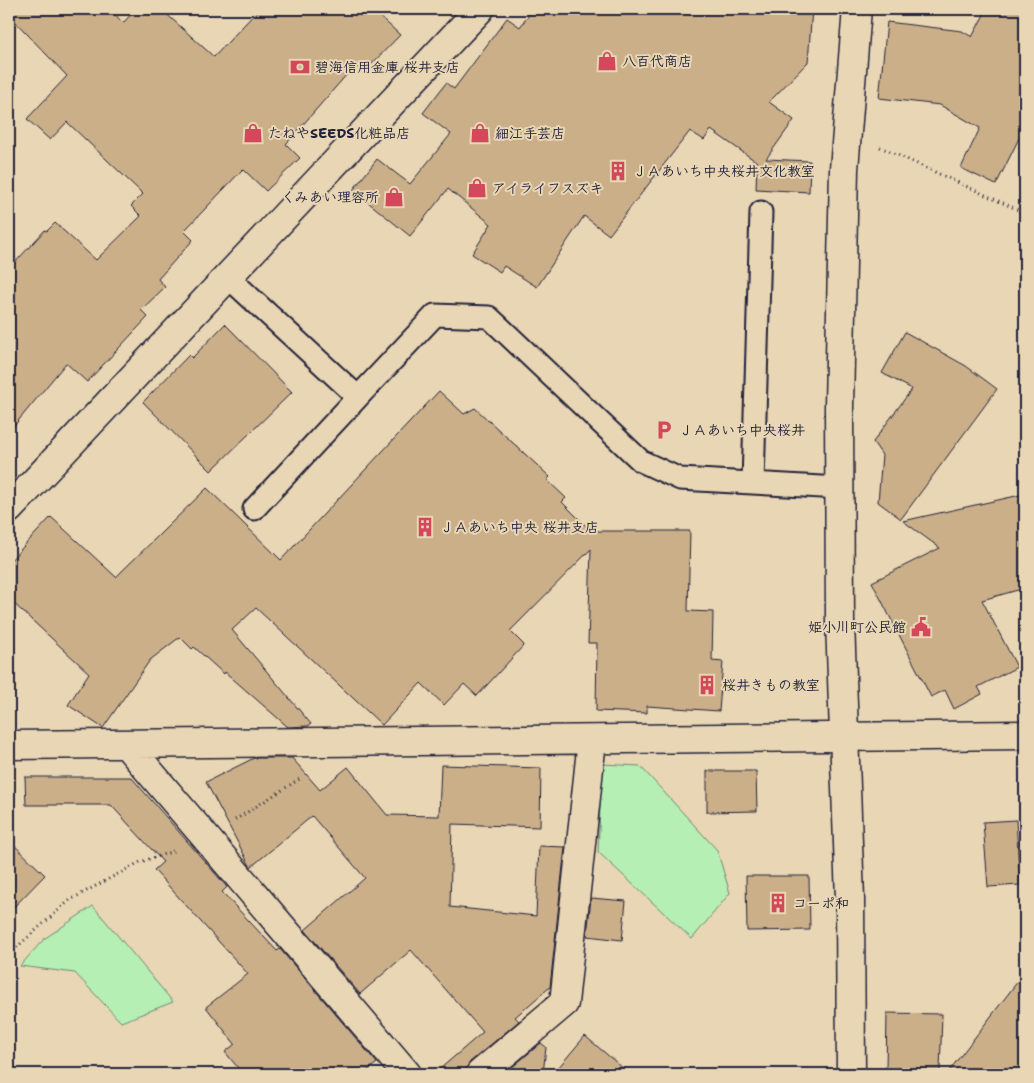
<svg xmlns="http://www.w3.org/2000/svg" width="1034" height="1083" viewBox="0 0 1034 1083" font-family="'Shantell Sans','Klee One',sans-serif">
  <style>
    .green { fill: #b5efb3; stroke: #6c8877 }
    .building { fill: #cbaf89; stroke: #22223b }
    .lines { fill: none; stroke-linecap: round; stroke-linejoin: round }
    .lane-casing { stroke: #22223b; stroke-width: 25 }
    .street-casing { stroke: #22223b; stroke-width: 31 }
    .secondary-casing { stroke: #22223b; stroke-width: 31 }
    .path { stroke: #22223b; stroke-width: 3; stroke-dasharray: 1 4; stroke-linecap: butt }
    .lane { stroke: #e9d6b4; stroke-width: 21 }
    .street { stroke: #e9d6b4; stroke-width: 28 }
    .secondary { stroke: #e9d6b4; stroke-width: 28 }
    .labels { text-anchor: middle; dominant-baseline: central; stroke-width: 4; stroke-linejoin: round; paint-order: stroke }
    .poi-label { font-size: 14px; font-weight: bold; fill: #22223b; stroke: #e9d6b4; text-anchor: start }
  </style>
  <rect width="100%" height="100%" fill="#e9d6b4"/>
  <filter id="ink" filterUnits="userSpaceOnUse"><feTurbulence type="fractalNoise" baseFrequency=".02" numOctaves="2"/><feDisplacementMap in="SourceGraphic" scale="10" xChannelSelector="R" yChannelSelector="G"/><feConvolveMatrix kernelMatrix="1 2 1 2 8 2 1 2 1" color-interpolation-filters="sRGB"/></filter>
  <g filter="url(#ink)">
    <path class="green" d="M 602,764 L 640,766 L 717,850 L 730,893 L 692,939 L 598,852 Z
      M 93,906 L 173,1002 L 121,1022 L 75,973 L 20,966 L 44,939 Z"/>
    <path class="building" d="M 9,9 L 110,9 L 123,23 L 136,9 L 161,9 L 214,57 L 259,9 L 372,9 L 400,35 L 363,73 L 355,65 L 286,144 L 300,158 L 266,191 L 243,169 L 184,231 L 193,240 L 158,279 L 165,287 L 141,310 L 148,317 L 87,382 L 66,363 L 9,432 L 9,269 L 45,230 L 47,231 L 55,223 L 96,260 L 141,216 L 131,206 L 143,194 L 67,122 L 50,140 L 27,119 L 67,76 L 9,15 Z
      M 533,9 L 812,9 L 808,62 L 769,102 L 794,120 L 766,159 L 810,161 L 809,192 L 756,189 L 757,162 L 711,130 L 704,140 L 690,131 L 609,235 L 584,216 L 537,287 L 504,266 L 500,272 L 472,254 L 491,224 L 448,189 L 410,236 L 353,190 L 377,159 L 410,184 L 451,134 L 423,113 L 446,83 L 454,89 L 507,18 L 520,27 Z
      M 987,9 L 1025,9 L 1025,126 L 996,185 L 961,168 L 980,128 L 940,105 L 879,98 L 887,22 L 962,31 L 972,37 Z
      M 225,324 L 292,392 L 211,471 L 143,402 L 189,355 L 192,358 Z
      M 905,332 L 966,366 L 997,389 L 901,519 L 878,502 L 882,455 L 873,442 L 912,389 L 882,373 Z
      M 439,391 L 464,414 L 475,408 L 550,477 L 547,480 L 566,498 L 562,502 L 591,531 L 690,531 L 688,611 L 713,612 L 712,661 L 723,662 L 719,711 L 647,706 L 647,713 L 596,711 L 597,643 L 588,643 L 591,549 L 510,631 L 524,645 L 477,696 L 464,684 L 444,705 L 421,683 L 382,725 L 256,608 L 232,630 L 311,724 L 308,726 L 288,727 L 225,672 L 224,674 L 194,647 L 192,649 L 180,637 L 150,660 L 103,728 L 68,705 L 89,673 L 9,599 L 9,562 L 51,517 L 116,577 L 207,488 L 281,560 Z
      M 1025,494 L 1025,588 L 982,600 L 1017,667 L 978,687 L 982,694 L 954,709 L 945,690 L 931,697 L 872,582 L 940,548 L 903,521 Z
      M 254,758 L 292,758 L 320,790 L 348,767 L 387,815 L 439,816 L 441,765 L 541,768 L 540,827 L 452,824 L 450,907 L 536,916 L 539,846 L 565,847 L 550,987 L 515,1017 L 519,1021 L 470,1062 L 465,1074 L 434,1074 L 483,1032 L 411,950 L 360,994 L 305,930 L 365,878 L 312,816 L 251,867 L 249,864 L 206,782 Z
      M 707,771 L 756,771 L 757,811 L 707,812 Z
      M 25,777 L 131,777 L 227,887 L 222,892 L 277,951 L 280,949 L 377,1063 L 363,1074 L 243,1074 L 225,1052 L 235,1044 L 206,1007 L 248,974 L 154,870 L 163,862 L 111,805 L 26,805 Z
      M 1016,820 L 1020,885 L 988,887 L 983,822 Z
      M 9,840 L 45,875 L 9,912 Z
      M 746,876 L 809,876 L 810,930 L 747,931 Z
      M 591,898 L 626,901 L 622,940 L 587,936 Z
      M 1025,972 L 1025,1072 L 949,1071 Z
      M 887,1013 L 942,1014 L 940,1071 L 886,1070 Z
      M 585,1036 L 630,1074 L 553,1074 Z
      M 541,1043 L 546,1047 L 543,1074 L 504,1074 Z"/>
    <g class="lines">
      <defs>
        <path id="lane" d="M 228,277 L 358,397 L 435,315 L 489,317 L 641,461 L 680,479 L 839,488
          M 753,483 L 761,212
          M 254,509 L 358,397"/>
        <path id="street" d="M 9,509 L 480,9
          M 126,744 L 407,1074
          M 9,745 L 1025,735
          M 480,1074 L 564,1003 L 592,740"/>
        <path id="secondary" d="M 851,1074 L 850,899 L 840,622 L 839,406 L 844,169 L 857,9"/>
      </defs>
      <use href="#lane" class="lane-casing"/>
      <use href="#street" class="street-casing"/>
      <use href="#secondary" class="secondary-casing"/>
      <path class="path" d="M 880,147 L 1025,213
        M 235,820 L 301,778
        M 9,954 L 70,900 L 140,862 L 174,851"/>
      <use href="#lane" class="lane"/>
      <use href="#street" class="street"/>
      <use href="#secondary" class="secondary"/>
    </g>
  </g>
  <defs>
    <symbol id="shop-bare" viewBox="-9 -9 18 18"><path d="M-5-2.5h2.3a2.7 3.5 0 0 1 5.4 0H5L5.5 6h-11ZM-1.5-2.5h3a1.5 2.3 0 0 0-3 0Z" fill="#d1495b" stroke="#e9d6b4" stroke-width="2.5" paint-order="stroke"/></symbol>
    <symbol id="bank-bare" viewBox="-9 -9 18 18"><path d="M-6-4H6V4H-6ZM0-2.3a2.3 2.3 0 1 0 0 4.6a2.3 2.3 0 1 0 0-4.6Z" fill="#d1495b" stroke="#e9d6b4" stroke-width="2.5" paint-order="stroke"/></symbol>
    <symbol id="building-bare" viewBox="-9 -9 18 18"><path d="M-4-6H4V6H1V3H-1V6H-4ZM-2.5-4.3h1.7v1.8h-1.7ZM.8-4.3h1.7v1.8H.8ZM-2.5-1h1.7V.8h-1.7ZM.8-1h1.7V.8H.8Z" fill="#d1495b" stroke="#e9d6b4" stroke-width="2.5" paint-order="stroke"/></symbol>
    <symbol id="parking-bare" viewBox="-9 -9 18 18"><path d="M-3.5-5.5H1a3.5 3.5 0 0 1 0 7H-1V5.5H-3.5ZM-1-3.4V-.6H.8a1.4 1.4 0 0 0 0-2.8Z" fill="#d1495b" stroke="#e9d6b4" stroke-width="2.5" paint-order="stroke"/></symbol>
    <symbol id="civic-bare" viewBox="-9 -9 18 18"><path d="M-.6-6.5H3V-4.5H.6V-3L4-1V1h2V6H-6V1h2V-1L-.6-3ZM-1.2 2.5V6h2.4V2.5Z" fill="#d1495b" stroke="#e9d6b4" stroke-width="2.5" paint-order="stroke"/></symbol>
  </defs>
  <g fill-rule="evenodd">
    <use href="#shop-bare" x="593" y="47" width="28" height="28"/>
    <use href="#bank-bare" x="286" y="53" width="28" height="28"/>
    <use href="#shop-bare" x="239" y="119" width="28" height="28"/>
    <use href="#shop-bare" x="466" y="119" width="28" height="28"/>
    <use href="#building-bare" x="604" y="157" width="28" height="28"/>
    <use href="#shop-bare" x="463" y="174" width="28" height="28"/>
    <use href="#shop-bare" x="380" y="183" width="28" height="28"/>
    <use href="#parking-bare" x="650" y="416" width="28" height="28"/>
    <use href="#building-bare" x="411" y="513" width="28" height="28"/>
    <use href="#civic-bare" x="907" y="613" width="28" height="28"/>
    <use href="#building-bare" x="693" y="671" width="28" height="28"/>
    <use href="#building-bare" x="764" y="889" width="28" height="28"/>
  </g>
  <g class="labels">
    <g class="poi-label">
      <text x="622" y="61">八百代商店</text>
      <text x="315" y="67">碧海信用金庫 桜井支店</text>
      <text x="268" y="133">たねやSEEDS化粧品店</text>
      <text x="495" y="133">細江手芸店</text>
      <text x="633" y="171">ＪＡあいち中央桜井文化教室</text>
      <text x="492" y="188">アイライフスズキ</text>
      <text x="379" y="197" text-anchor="end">くみあい理容所</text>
      <text x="679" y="430">ＪＡあいち中央桜井</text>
      <text x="440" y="527">ＪＡあいち中央 桜井支店</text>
      <text x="906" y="627" text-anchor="end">姫小川町公民館</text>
      <text x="722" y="685">桜井きもの教室</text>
      <text x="793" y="903">コーポ和</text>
    </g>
  </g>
  <rect width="1034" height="1083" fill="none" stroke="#e9d6b4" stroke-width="30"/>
  <rect x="15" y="15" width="1004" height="1053" fill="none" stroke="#22223b" stroke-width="2" filter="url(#ink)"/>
</svg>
